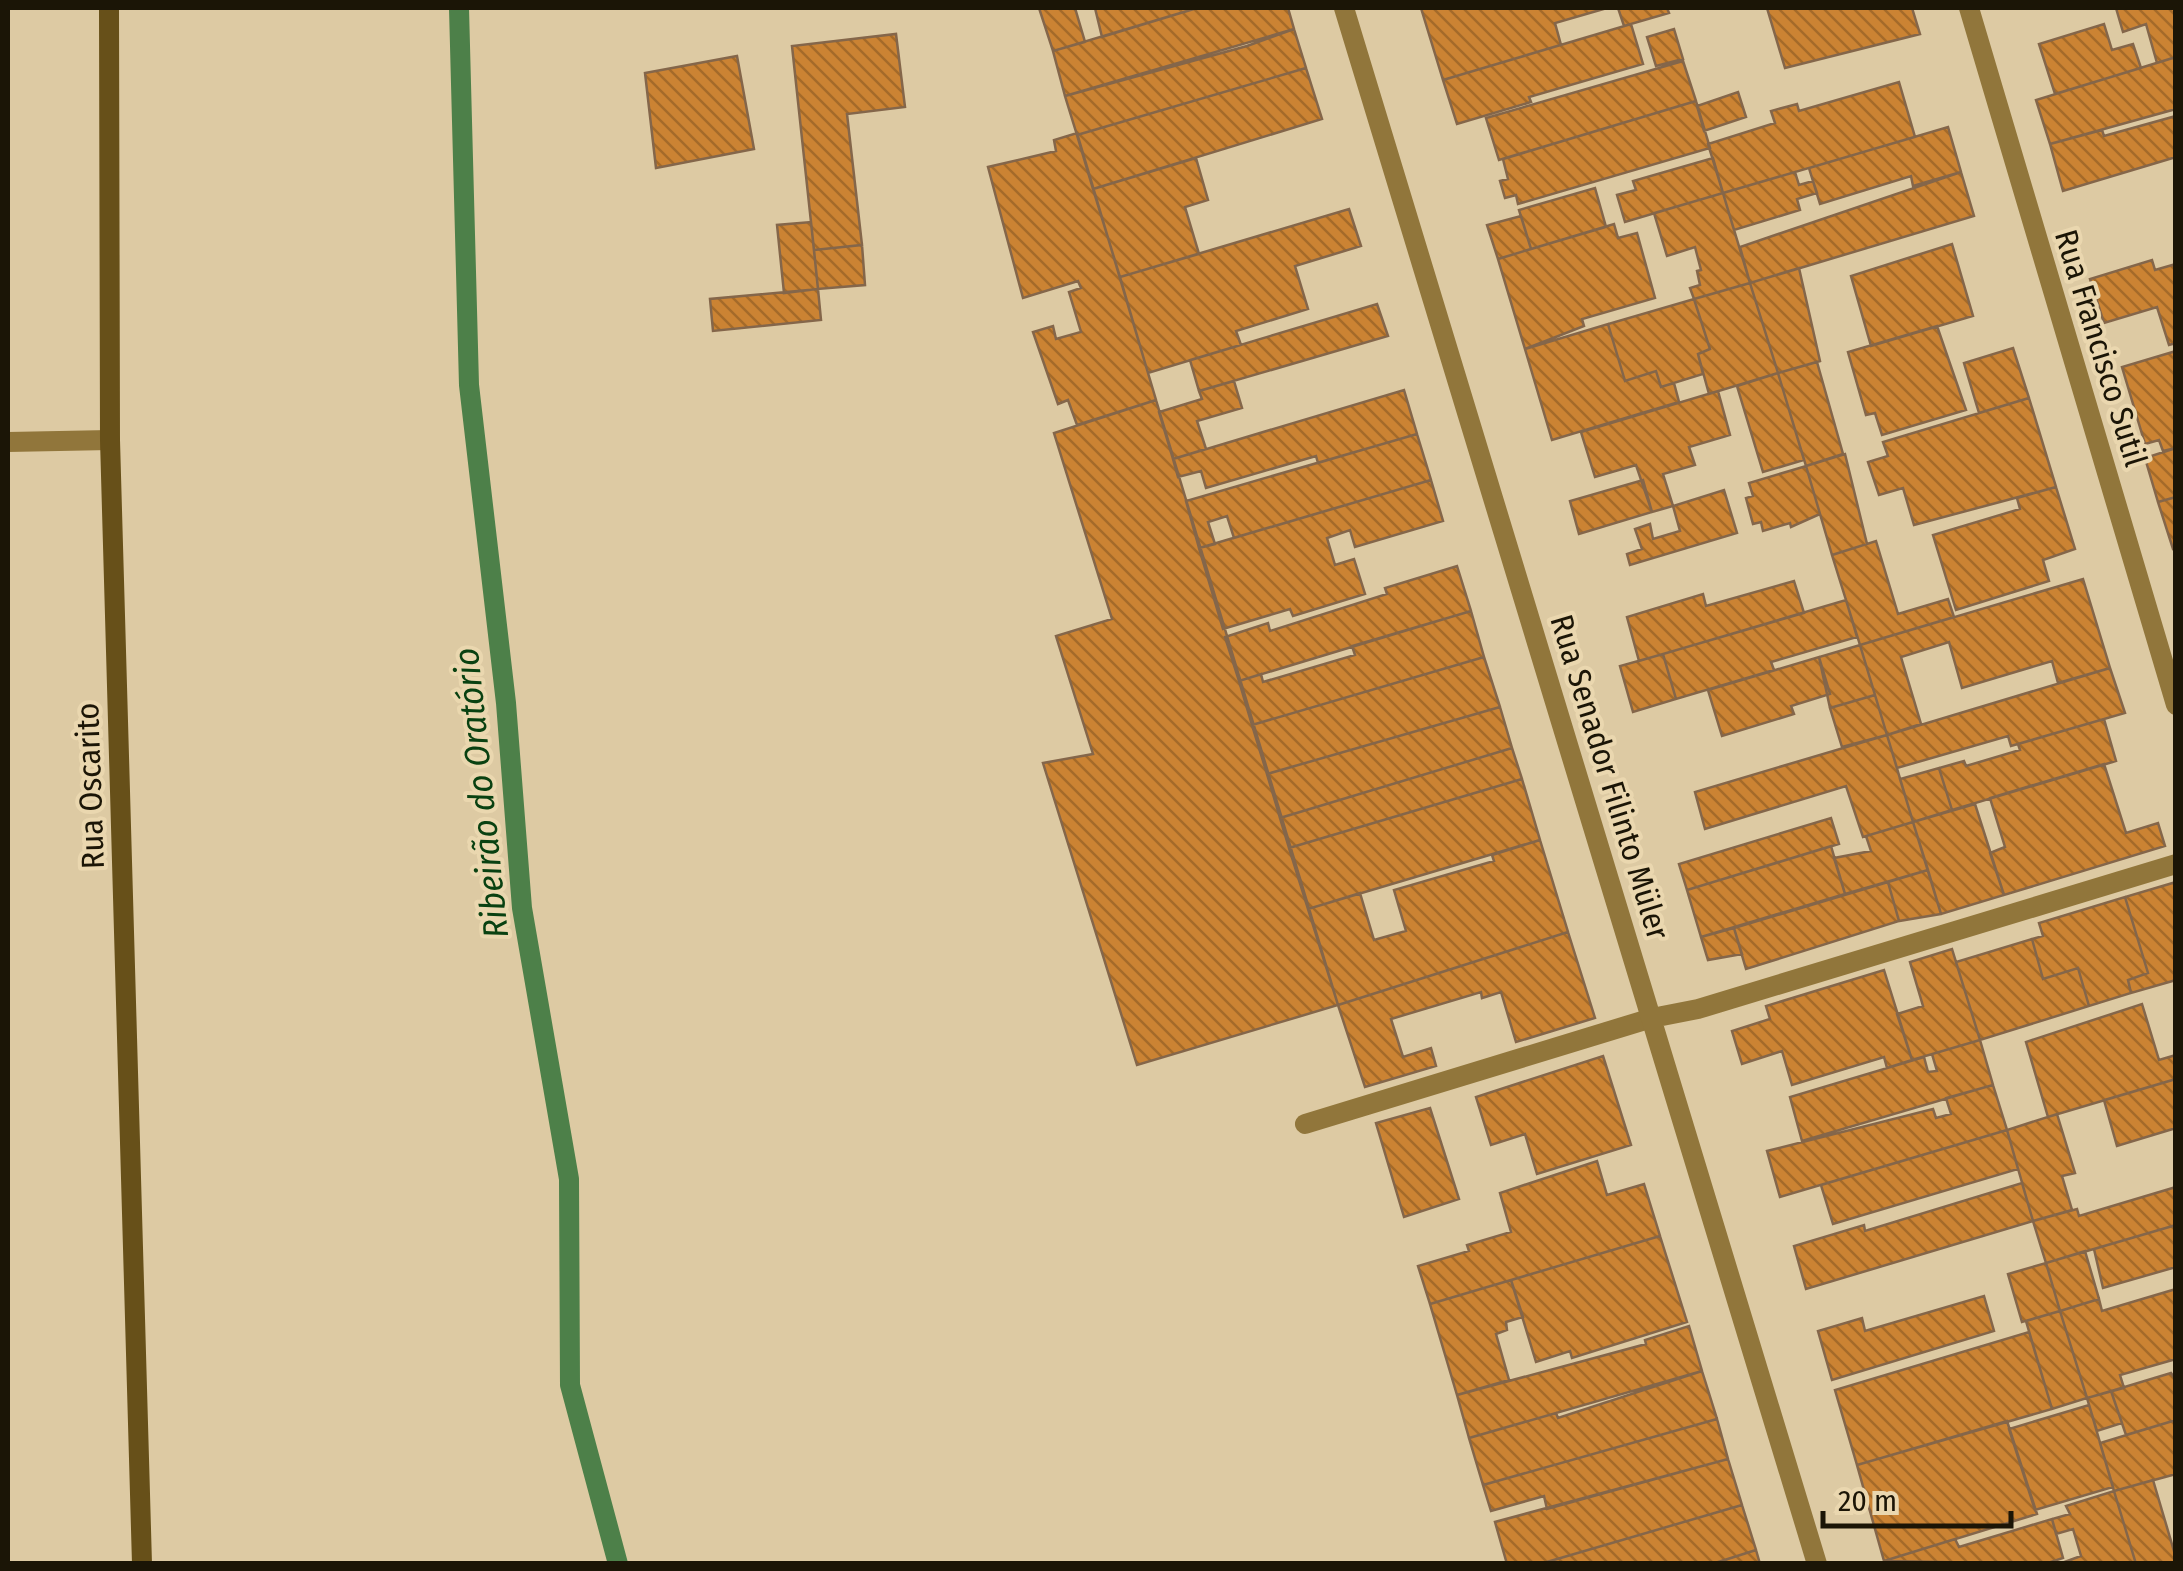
<svg xmlns="http://www.w3.org/2000/svg" width="2183" height="1571" viewBox="0 0 2183 1571" font-family="'Fira Sans Condensed',sans-serif">
  <style>
    .lines { fill: none; stroke-linecap: round; stroke-linejoin: round }
    .stream { stroke: #4d8049; stroke-width: 20 }
    .building { fill: url(#building-back-hatch); stroke: #84664a; stroke-width: 2.5 }
    .service { stroke: #91763b; stroke-width: 20 }
    .minor { stroke: #91763b; stroke-width: 20 }
    .secondary { stroke: #675019; stroke-width: 20 }
    .labels { text-anchor: middle; dominant-baseline: central; stroke-width: 8; stroke-linejoin: round; paint-order: stroke }
    .street-label { font-size: 32px; fill: #1b1506; stroke: #ead7af }
    .water-label { font-size: 35px; font-style: italic; fill: #094111; stroke: #ead7af }
  </style>
  <defs>
    <pattern id="building-back-hatch" width="6" height="6" patternUnits="userSpaceOnUse" patternTransform="scale(2.5)"><rect width="6" height="6" fill="#cb8333"/><path d="M-1 5l2 2M0 0l6 6M5-1l2 2" fill="none" stroke="#a46a29"/></pattern>
  </defs>
  <rect width="100%" height="100%" fill="#ddcaa3"/>
  <g class="lines">
    <path class="stream" d="M 459,8 L 469,385 L 506,703 L 522,908 L 569,1179 L 570,1385 L 618,1564"/>
  </g>
  <path class="building" d="M 1039,8 L 1075,8 L 1085,42 L 1053,51 Z
    M 1095,8 L 1197,8 L 1102,37 Z
    M 1197,8 L 1288,8 L 1294,29 L 1065,96 L 1053,51 Z
    M 1421,8 L 1607,8 L 1555,23 L 1561,45 L 1443,80 Z
    M 1618,8 L 1667,8 L 1669,13 L 1624,26 Z
    M 1767,8 L 1912,8 L 1920,34 L 1785,68 Z
    M 2116,8 L 2176,8 L 2176,57 L 2157,63 L 2146,24 L 2123,32 Z
    M 1631,24 L 1643,64 L 1529,97 L 1531,102 L 1457,124 L 1443,80 Z
    M 2104,24 L 2112,50 L 2133,44 L 2141,68 L 2055,94 L 2039,44 Z
    M 1294,29 L 1306,68 L 1077,135 L 1065,96 L 1247,46 Z
    M 1674,29 L 1683,59 L 1656,66 L 1647,37 Z
    M 896,34 L 905,107 L 847,114 L 862,245 L 814,250 L 792,46 Z
    M 737,56 L 754,149 L 656,168 L 645,73 Z
    M 2176,57 L 2176,109 L 2050,144 L 2036,100 Z
    M 1683,61 L 1696,101 L 1499,160 L 1486,118 Z
    M 1306,68 L 1322,119 L 1093,189 L 1077,135 Z
    M 1899,82 L 1915,137 L 1723,193 L 1708,144 L 1775,123 L 1771,111 L 1797,104 L 1799,111 Z
    M 1738,92 L 1746,117 L 1704,131 L 1697,106 Z
    M 1696,101 L 1710,148 L 1518,204 L 1516,195 L 1505,198 L 1500,181 L 1508,179 L 1503,159 Z
    M 2176,116 L 2176,157 L 2063,191 L 2050,144 L 2102,130 L 2104,136 Z
    M 1948,127 L 1961,172 L 1913,186 L 1911,176 L 1820,204 L 1809,168 Z
    M 1077,133 L 1156,400 L 1077,425 L 1068,400 L 1058,404 L 1033,332 L 1053,326 L 1056,339 L 1081,332 L 1069,292 L 1081,288 L 1078,281 L 1023,298 L 988,167 L 1056,151 L 1054,140 Z
    M 1196,158 L 1208,200 L 1185,207 L 1199,254 L 1120,277 L 1093,189 Z
    M 1713,158 L 1723,193 L 1625,222 L 1617,195 L 1636,190 L 1633,181 Z
    M 1795,172 L 1799,185 L 1813,181 L 1817,193 L 1797,199 L 1800,210 L 1734,230 L 1723,193 Z
    M 1961,172 L 1974,216 L 1750,283 L 1740,247 Z
    M 1595,188 L 1606,227 L 1531,249 L 1519,210 Z
    M 1723,193 L 1750,283 L 1694,299 L 1690,288 L 1700,285 L 1697,271 L 1701,270 L 1695,247 L 1667,256 L 1654,213 Z
    M 1349,209 L 1361,246 L 1295,266 L 1308,309 L 1236,331 L 1241,345 L 1148,373 L 1120,277 Z
    M 1521,216 L 1531,249 L 1498,259 L 1487,225 Z
    M 811,222 L 818,289 L 784,293 L 777,225 Z
    M 1614,224 L 1618,238 L 1637,233 L 1655,298 L 1582,319 L 1584,326 L 1525,349 L 1498,259 Z
    M 1952,244 L 1973,316 L 1871,346 L 1851,276 Z
    M 862,245 L 865,285 L 818,289 L 814,250 Z
    M 2152,260 L 2155,270 L 2176,264 L 2176,343 L 2169,345 L 2157,307 L 2104,323 L 2090,279 Z
    M 1799,268 L 1820,361 L 1778,373 L 1750,283 Z
    M 1750,283 L 1778,373 L 1709,394 L 1698,354 L 1710,349 L 1694,299 Z
    M 818,289 L 821,320 L 713,331 L 710,299 Z
    M 1694,299 L 1710,349 L 1698,354 L 1703,374 L 1661,387 L 1656,371 L 1625,381 L 1608,324 Z
    M 1377,304 L 1388,336 L 1199,391 L 1190,360 Z
    M 1608,324 L 1625,381 L 1656,371 L 1661,387 L 1674,383 L 1679,402 L 1552,440 L 1525,349 Z
    M 1937,326 L 1966,410 L 1882,435 L 1875,413 L 1866,415 L 1848,352 Z
    M 2013,348 L 2029,398 L 1979,413 L 1964,363 Z
    M 2176,351 L 2176,448 L 2163,451 L 2159,440 L 2145,444 L 2122,367 Z
    M 1817,362 L 1843,454 L 1806,466 L 1778,373 Z
    M 1778,373 L 1804,460 L 1763,472 L 1737,386 Z
    M 1234,381 L 1242,408 L 1197,421 L 1206,449 L 1173,459 L 1159,412 L 1202,399 L 1199,391 Z
    M 1404,390 L 1417,434 L 1318,463 L 1316,456 L 1206,488 L 1201,471 L 1178,477 L 1173,459 Z
    M 1718,391 L 1730,435 L 1689,447 L 1695,465 L 1663,474 L 1673,506 L 1652,512 L 1636,465 L 1595,477 L 1581,432 Z
    M 2029,398 L 2056,487 L 1914,525 L 1903,488 L 1879,495 L 1868,462 L 1888,456 L 1883,442 Z
    M 1156,400 L 1338,1005 L 1137,1065 L 1043,763 L 1093,754 L 1056,636 L 1112,619 L 1054,433 Z
    M 1417,434 L 1431,480 L 1234,538 L 1227,516 L 1208,522 L 1215,544 L 1199,548 L 1186,501 Z
    M 2176,448 L 2176,497 L 2158,502 L 2145,458 Z
    M 1845,454 L 1867,544 L 1832,555 L 1806,466 Z
    M 1806,466 L 1820,514 L 1791,527 L 1790,523 L 1763,531 L 1761,522 L 1753,524 L 1746,498 L 1753,496 L 1749,483 Z
    M 1431,480 L 1443,521 L 1355,547 L 1350,530 L 1327,538 L 1335,565 L 1354,559 L 1365,594 L 1293,616 L 1290,609 L 1223,629 L 1199,548 Z
    M 1643,480 L 1652,512 L 1579,534 L 1570,501 Z
    M 2056,487 L 2075,549 L 2043,560 L 2049,581 L 1956,610 L 1933,535 L 2020,509 L 2017,498 Z
    M 1724,490 L 1737,533 L 1630,565 L 1627,554 L 1642,549 L 1635,529 L 1650,524 L 1653,539 L 1680,531 L 1673,506 Z
    M 2176,497 L 2176,548 L 2173,549 L 2158,502 Z
    M 1876,541 L 1898,614 L 1948,599 L 1954,617 L 1860,645 L 1832,555 Z
    M 1457,566 L 1471,611 L 1239,681 L 1225,637 L 1268,623 L 1270,631 L 1387,594 L 1385,588 Z
    M 2083,579 L 2110,668 L 2058,683 L 2052,661 L 1962,688 L 1949,642 L 1901,657 L 1921,724 L 1887,735 L 1860,645 Z
    M 1794,581 L 1804,613 L 1639,661 L 1627,617 L 1703,594 L 1706,606 Z
    M 1846,600 L 1857,637 L 1771,662 L 1774,670 L 1676,699 L 1663,654 Z
    M 1471,611 L 1484,657 L 1252,725 L 1239,681 L 1261,674 L 1263,682 L 1355,655 L 1352,646 Z
    M 1860,645 L 1875,695 L 1830,708 L 1819,657 Z
    M 1663,654 L 1676,699 L 1633,712 L 1620,666 Z
    M 1484,657 L 1500,707 L 1267,774 L 1252,725 Z
    M 1819,657 L 1830,694 L 1791,706 L 1794,714 L 1722,736 L 1708,690 Z
    M 2110,668 L 2125,713 L 2011,746 L 2008,736 L 1897,768 L 1887,735 Z
    M 1875,695 L 1887,735 L 1842,747 L 1830,708 Z
    M 1500,707 L 1512,748 L 1280,818 L 1267,774 Z
    M 2104,719 L 2116,761 L 1952,810 L 1939,768 L 1964,761 L 1966,766 L 2020,750 L 2018,744 Z
    M 1887,735 L 1913,822 L 1863,837 L 1846,786 L 1705,829 L 1695,792 Z
    M 1512,748 L 1522,779 L 1289,848 L 1280,818 Z
    M 2104,764 L 2126,833 L 2158,823 L 2165,846 L 2004,895 L 1990,853 L 2005,847 L 1990,798 Z
    M 1939,768 L 1952,810 L 1913,822 L 1900,779 Z
    M 1522,779 L 1540,840 L 1308,909 L 1289,848 Z
    M 1975,804 L 2004,895 L 1941,914 L 1913,822 Z
    M 1831,818 L 1839,844 L 1687,890 L 1679,864 Z
    M 1913,822 L 1928,870 L 1845,894 L 1834,858 L 1871,851 L 1866,836 Z
    M 1540,840 L 1568,932 L 1338,1005 L 1308,909 L 1360,893 L 1374,940 L 1406,931 L 1394,890 L 1494,861 L 1492,855 Z
    M 1831,846 L 1845,894 L 1701,937 L 1687,890 Z
    M 1928,870 L 1941,914 L 1899,921 L 1888,882 Z
    M 1888,882 L 1899,921 L 1746,969 L 1734,928 Z
    M 2176,882 L 2176,980 L 2131,993 L 2128,980 L 2148,973 L 2125,897 Z
    M 2125,897 L 2148,973 L 2128,980 L 2131,993 L 2089,1006 L 2078,968 L 2043,979 L 2032,939 L 2043,936 L 2039,923 Z
    M 1734,928 L 1742,954 L 1708,960 L 1701,937 Z
    M 1568,932 L 1595,1018 L 1516,1042 L 1501,992 L 1482,998 L 1481,992 L 1391,1019 L 1403,1057 L 1431,1048 L 1436,1066 L 1365,1087 L 1338,1005 Z
    M 2032,939 L 2043,979 L 2078,968 L 2089,1006 L 1980,1040 L 1956,962 Z
    M 1952,949 L 1980,1040 L 1912,1060 L 1897,1014 L 1923,1006 L 1910,962 Z
    M 1884,970 L 1912,1060 L 1887,1068 L 1884,1057 L 1792,1085 L 1782,1051 L 1742,1064 L 1732,1031 L 1770,1019 L 1766,1006 Z
    M 2142,1004 L 2159,1060 L 2176,1055 L 2176,1079 L 2048,1117 L 2026,1042 Z
    M 1980,1040 L 1993,1085 L 1802,1141 L 1790,1097 L 1924,1057 L 1928,1072 L 1937,1071 L 1932,1054 Z
    M 1603,1056 L 1631,1145 L 1537,1174 L 1525,1134 L 1491,1145 L 1476,1097 Z
    M 2176,1079 L 2176,1128 L 2117,1146 L 2104,1100 Z
    M 1993,1085 L 2007,1130 L 1780,1197 L 1767,1151 L 1933,1109 L 1936,1118 L 1951,1114 L 1946,1098 Z
    M 1430,1108 L 1459,1199 L 1404,1217 L 1376,1123 Z
    M 2057,1114 L 2075,1173 L 2062,1176 L 2072,1210 L 2033,1221 L 2007,1130 Z
    M 2007,1130 L 2018,1169 L 1833,1224 L 1821,1185 Z
    M 1597,1161 L 1607,1195 L 1644,1184 L 1660,1236 L 1430,1304 L 1418,1266 L 1469,1251 L 1467,1245 L 1511,1232 L 1500,1193 Z
    M 2022,1183 L 2033,1221 L 1806,1289 L 1794,1246 L 1864,1225 L 1865,1231 Z
    M 2176,1187 L 2176,1225 L 2046,1263 L 2033,1221 L 2077,1209 L 2079,1216 Z
    M 2176,1225 L 2176,1267 L 2103,1288 L 2094,1249 Z
    M 1660,1236 L 1687,1322 L 1572,1358 L 1570,1351 L 1536,1362 L 1511,1280 Z
    M 2085,1251 L 2099,1299 L 2060,1311 L 2046,1263 Z
    M 2046,1263 L 2060,1311 L 2022,1322 L 2008,1274 Z
    M 1511,1280 L 1523,1317 L 1506,1322 L 1507,1330 L 1496,1334 L 1509,1380 L 1457,1395 L 1430,1304 Z
    M 2176,1289 L 2176,1359 L 2120,1375 L 2124,1388 L 2087,1398 L 2060,1311 L 2099,1299 L 2102,1311 Z
    M 1984,1296 L 1994,1331 L 1832,1380 L 1818,1331 L 1862,1318 L 1865,1331 Z
    M 2060,1311 L 2087,1398 L 2052,1409 L 2026,1321 Z
    M 1689,1326 L 1702,1371 L 1469,1438 L 1457,1395 L 1646,1344 L 1645,1340 Z
    M 2029,1332 L 2052,1409 L 1857,1465 L 1835,1390 Z
    M 1702,1371 L 1717,1419 L 1483,1485 L 1469,1438 L 1556,1413 L 1558,1418 Z
    M 2171,1373 L 2176,1380 L 2176,1420 L 2126,1435 L 2111,1391 Z
    M 2111,1391 L 2122,1423 L 2097,1431 L 2087,1398 Z
    M 2089,1405 L 2113,1487 L 2035,1510 L 2009,1429 Z
    M 1717,1419 L 1728,1459 L 1547,1509 L 1544,1496 L 1491,1511 L 1483,1485 Z
    M 2176,1420 L 2176,1474 L 2114,1491 L 2100,1443 Z
    M 2007,1421 L 2037,1514 L 1884,1561 L 1857,1465 Z
    M 1728,1459 L 1742,1505 L 1540,1564 L 1507,1564 L 1495,1522 Z
    M 2153,1480 L 2176,1558 L 2176,1564 L 2136,1564 L 2114,1491 Z
    M 2114,1491 L 2136,1564 L 2059,1564 L 2081,1556 L 2073,1529 L 2056,1534 L 2052,1519 L 2070,1514 L 2066,1506 Z
    M 1742,1505 L 1756,1550 L 1712,1564 L 1540,1564 Z
    M 2052,1519 L 2063,1558 L 2045,1564 L 1884,1561 L 1955,1539 L 1959,1547 Z
    M 1756,1550 L 1760,1564 L 1712,1564 Z"/>
  <g class="lines">
    <path class="service" d="M 1305,1124 L 1652,1018"/>
    <path class="minor" d="M 1344,8 L 1817,1564
      M 1969,8 L 2176,705
      M 8,442 L 110,440
      M 1652,1018 L 1698,1009 L 2176,864"/>
    <path class="secondary" d="M 109,8 L 110,440 L 142,1564"/>
  </g>
  <g class="labels">
    <g class="street-label">
      <text transform="translate(2101 348) rotate(73)">Rua Francisco Sutil</text>
      <text transform="translate(1610 777) rotate(73)">Rua Senador Filinto Müler</text>
      <text transform="translate(90 786) rotate(-92)">Rua Oscarito</text>
    </g>
    <g class="water-label">
      <text transform="translate(481 793) rotate(-96)">Ribeirão do Oratório</text>
    </g>
  </g>
  <rect width="2183" height="1571" fill="none" stroke="#1b1506" stroke-width="20"/>
  <path d="M1823 1511v15h188v-15" fill="none" stroke="#1b1506" stroke-width="5"/>
  <text x="1838" y="1511" font-size="30" fill="#1b1506" stroke="#ead7af" stroke-width="8" paint-order="stroke">20 m</text>
</svg>
